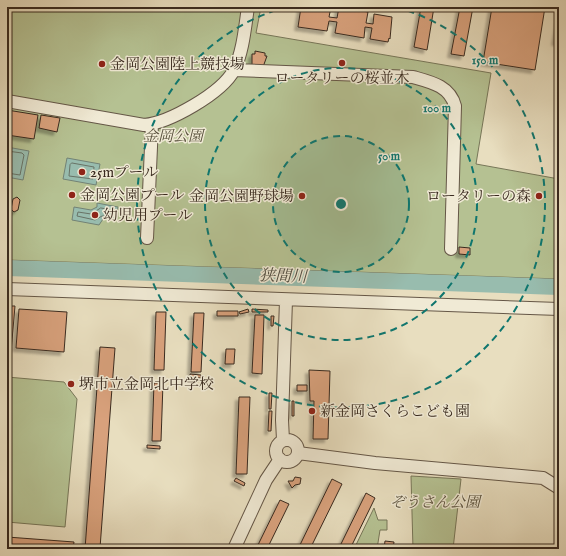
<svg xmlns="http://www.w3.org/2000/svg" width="566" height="556" viewBox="0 0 566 556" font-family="'IM FELL English','Noto Serif JP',serif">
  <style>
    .green { fill: #b5c192; stroke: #777658 }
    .water { fill: #98bcae; stroke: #728275 }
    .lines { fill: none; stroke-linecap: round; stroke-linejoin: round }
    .shore { stroke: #687366; stroke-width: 1 }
    .river { stroke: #98bcae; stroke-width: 16 }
    .building { fill: #d8a17c; stroke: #392a1f; filter: url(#shadow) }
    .minor-casing { stroke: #655747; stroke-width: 14 }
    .minor { stroke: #f0ead5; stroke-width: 12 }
    .ring { fill: none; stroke: #0f766e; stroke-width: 2; stroke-dasharray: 7 5 }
    .poi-dot { fill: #8f2418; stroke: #f0ead5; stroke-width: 1.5 }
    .labels { text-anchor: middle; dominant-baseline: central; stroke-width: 3; stroke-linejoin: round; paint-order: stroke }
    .poi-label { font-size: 15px; fill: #392a1f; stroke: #f0ead5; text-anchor: start }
    .park-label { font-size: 15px; font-style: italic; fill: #58503c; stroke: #f0ead5 }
    .water-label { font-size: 16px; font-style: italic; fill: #514e43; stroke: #f0ead5 }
    .centre { fill: #0f766e; stroke: #f0ead5; stroke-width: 2 }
    .ring-label { font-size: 12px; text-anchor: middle; font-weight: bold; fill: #0f766e; stroke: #f0ead5; stroke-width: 3; stroke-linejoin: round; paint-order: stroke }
  </style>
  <defs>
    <filter id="shadow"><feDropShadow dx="-3.5" dy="3.5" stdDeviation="1" flood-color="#0004"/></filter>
  </defs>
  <rect width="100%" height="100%" fill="#e8debf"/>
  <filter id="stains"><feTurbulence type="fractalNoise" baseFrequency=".005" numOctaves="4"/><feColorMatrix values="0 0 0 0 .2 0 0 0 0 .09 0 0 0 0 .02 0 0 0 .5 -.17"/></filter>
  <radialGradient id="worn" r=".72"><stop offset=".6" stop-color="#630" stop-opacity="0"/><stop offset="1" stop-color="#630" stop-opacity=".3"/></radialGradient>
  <path class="green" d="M 7,7 L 261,7 L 256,33 L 491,73 L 476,164 L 559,179 L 559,279 L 7,260 Z
    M 7,377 L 64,382 L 77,399 L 65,527 L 7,522 Z
    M 411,476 L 461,479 L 453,549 L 413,549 Z
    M 374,508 L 378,520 L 387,520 L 387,530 L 380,530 L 377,549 L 354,549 Z"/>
  <path class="water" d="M 7,147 L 29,151 L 23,180 L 7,177 Z
    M 67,158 L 100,164 L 96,185 L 63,179 Z
    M 97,203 L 118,207 L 116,221 L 103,219 L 99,225 L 72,220 L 74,207 L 91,210 L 97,207 Z"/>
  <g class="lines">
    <path class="shore" d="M 7,151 L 22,153 L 24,155 L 20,175 L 7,173
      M 72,163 L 94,167 L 93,179 L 69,176 L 70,165 Z
      M 101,208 L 113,210 L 113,216 L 102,216 L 95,220 L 77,216 L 78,212 L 91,214 Z"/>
    <path class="river" d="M 7,268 L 559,287"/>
  </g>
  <path class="building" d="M 301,7 L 331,7 L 329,17 L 337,18 L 339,7 L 368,12 L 366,23 L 373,24 L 374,14 L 392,17 L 390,39 L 389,38 L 388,42 L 370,39 L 372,28 L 365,27 L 364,38 L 335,33 L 337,22 L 329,21 L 327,31 L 298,27 Z
    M 421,7 L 434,7 L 427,50 L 414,47 Z
    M 460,7 L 473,7 L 464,56 L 451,54 Z
    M 492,7 L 545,7 L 535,70 L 483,62 Z
    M 559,21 L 559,42 L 555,42 Z
    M 255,51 L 265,53 L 265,56 L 267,56 L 263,67 L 252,65 L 252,54 L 255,54 Z
    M 7,110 L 38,115 L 34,139 L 7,135 Z
    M 41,115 L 60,118 L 57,132 L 39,128 Z
    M 17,197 L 20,200 L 18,210 L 14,212 L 11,209 L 13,199 Z
    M 459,247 L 470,248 L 470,255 L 459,254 Z
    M 7,306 L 15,306 L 11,352 L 7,352 Z
    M 19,309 L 67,312 L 64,352 L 16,348 Z
    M 248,309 L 249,312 L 240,314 L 239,312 Z
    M 252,309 L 268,310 L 268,312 L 252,312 Z
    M 217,311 L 238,311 L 238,316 L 217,316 Z
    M 156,312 L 166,312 L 164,370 L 154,370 Z
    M 194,313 L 204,313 L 201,372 L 191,372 Z
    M 255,315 L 264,315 L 262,374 L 252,373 Z
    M 271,316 L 274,316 L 273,326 L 271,326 Z
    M 100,347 L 115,348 L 100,548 L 107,548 L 85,549 Z
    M 226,349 L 235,349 L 234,364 L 225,364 Z
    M 7,352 L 11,352 L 11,359 L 7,358 Z
    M 309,370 L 330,371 L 328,439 L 313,439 L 314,401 L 310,401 Z
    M 190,374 L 201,375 L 201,378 L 190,377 Z
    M 154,383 L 163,383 L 161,441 L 152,441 Z
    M 297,385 L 307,385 L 307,391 L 297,391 Z
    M 269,393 L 272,393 L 271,409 L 269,409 Z
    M 239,397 L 250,397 L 247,474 L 236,474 Z
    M 292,401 L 294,401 L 294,416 L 292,416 Z
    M 269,411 L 272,411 L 271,431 L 268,431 Z
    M 147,445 L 160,446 L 160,449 L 147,448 Z
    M 295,477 L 301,478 L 300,484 L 295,485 L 292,488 L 288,481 L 293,481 Z
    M 236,478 L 245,483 L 244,486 L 234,481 Z
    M 332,479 L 342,484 L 310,549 L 304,549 L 299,547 Z
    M 366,493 L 375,498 L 350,549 L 347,549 L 340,546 Z
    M 280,500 L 289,504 L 267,549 L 256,549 Z
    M 7,537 L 74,542 L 73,549 L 7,549 Z
    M 385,541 L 394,542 L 393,549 L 384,549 Z"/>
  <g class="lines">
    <defs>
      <path id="minor" d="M 234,70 L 413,77 C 431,82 450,86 455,106 L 451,249
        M 7,101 L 144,125 C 169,123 222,93 234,70 C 243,52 245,27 248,7
        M 147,238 L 152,124
        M 7,289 L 559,309
        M 283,440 L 282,420 L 286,300
        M276 451a11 11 0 1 1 22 0a11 11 0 1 1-22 0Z
        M 298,453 L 375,463 L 543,478 L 559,488
        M 234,549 L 266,480 L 280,459"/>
    </defs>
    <use href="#minor" class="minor-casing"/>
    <use href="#minor" class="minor"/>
  </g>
  <circle cx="341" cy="204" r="68" fill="#0f766e" fill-opacity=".12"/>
  <g class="ring">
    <circle cx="341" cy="204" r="68"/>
    <circle cx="341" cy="204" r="136"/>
    <path d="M396 7A204 204 0 1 1 286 7"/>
  </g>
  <g class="poi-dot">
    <circle cx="342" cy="63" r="4"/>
    <circle cx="102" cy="64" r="4"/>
    <circle cx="82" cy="172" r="4"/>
    <circle cx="72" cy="195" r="4"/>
    <circle cx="302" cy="196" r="4"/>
    <circle cx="539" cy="196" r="4"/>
    <circle cx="95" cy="215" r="4"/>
    <circle cx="71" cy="384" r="4"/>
    <circle cx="312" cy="411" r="4"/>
  </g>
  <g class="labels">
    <g class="poi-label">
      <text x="110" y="64">金岡公園陸上競技場</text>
      <text x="342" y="78" text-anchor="middle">ロータリーの桜並木</text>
      <text x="90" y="172">25mプール</text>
      <text x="80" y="195">金岡公園プール</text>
      <text x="294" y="196" text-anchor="end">金岡公園野球場</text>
      <text x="531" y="196" text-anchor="end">ロータリーの森</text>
      <text x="103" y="215">幼児用プール</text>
      <text x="79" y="384">堺市立金岡北中学校</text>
      <text x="320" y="411">新金岡さくらこども園</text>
    </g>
    <g class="park-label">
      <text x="173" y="136">金岡公園</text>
      <text x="435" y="502">ぞうさん公園</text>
    </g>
    <g class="water-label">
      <text transform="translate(283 277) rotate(2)">狭間川</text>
    </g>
  </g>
  <circle cx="341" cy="204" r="6" class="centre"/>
  <g class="ring-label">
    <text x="485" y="64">150 m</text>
    <text x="437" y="112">100 m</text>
    <text x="389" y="160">50 m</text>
  </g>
  <rect width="566" height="556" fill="none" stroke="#e8debf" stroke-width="24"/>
  <rect x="8" y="8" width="550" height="540" fill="none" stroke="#392a1f" stroke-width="2"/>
  <rect x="12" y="12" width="542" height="532" fill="none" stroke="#392a1f"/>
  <rect width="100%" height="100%" filter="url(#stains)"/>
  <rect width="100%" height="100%" fill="url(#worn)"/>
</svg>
